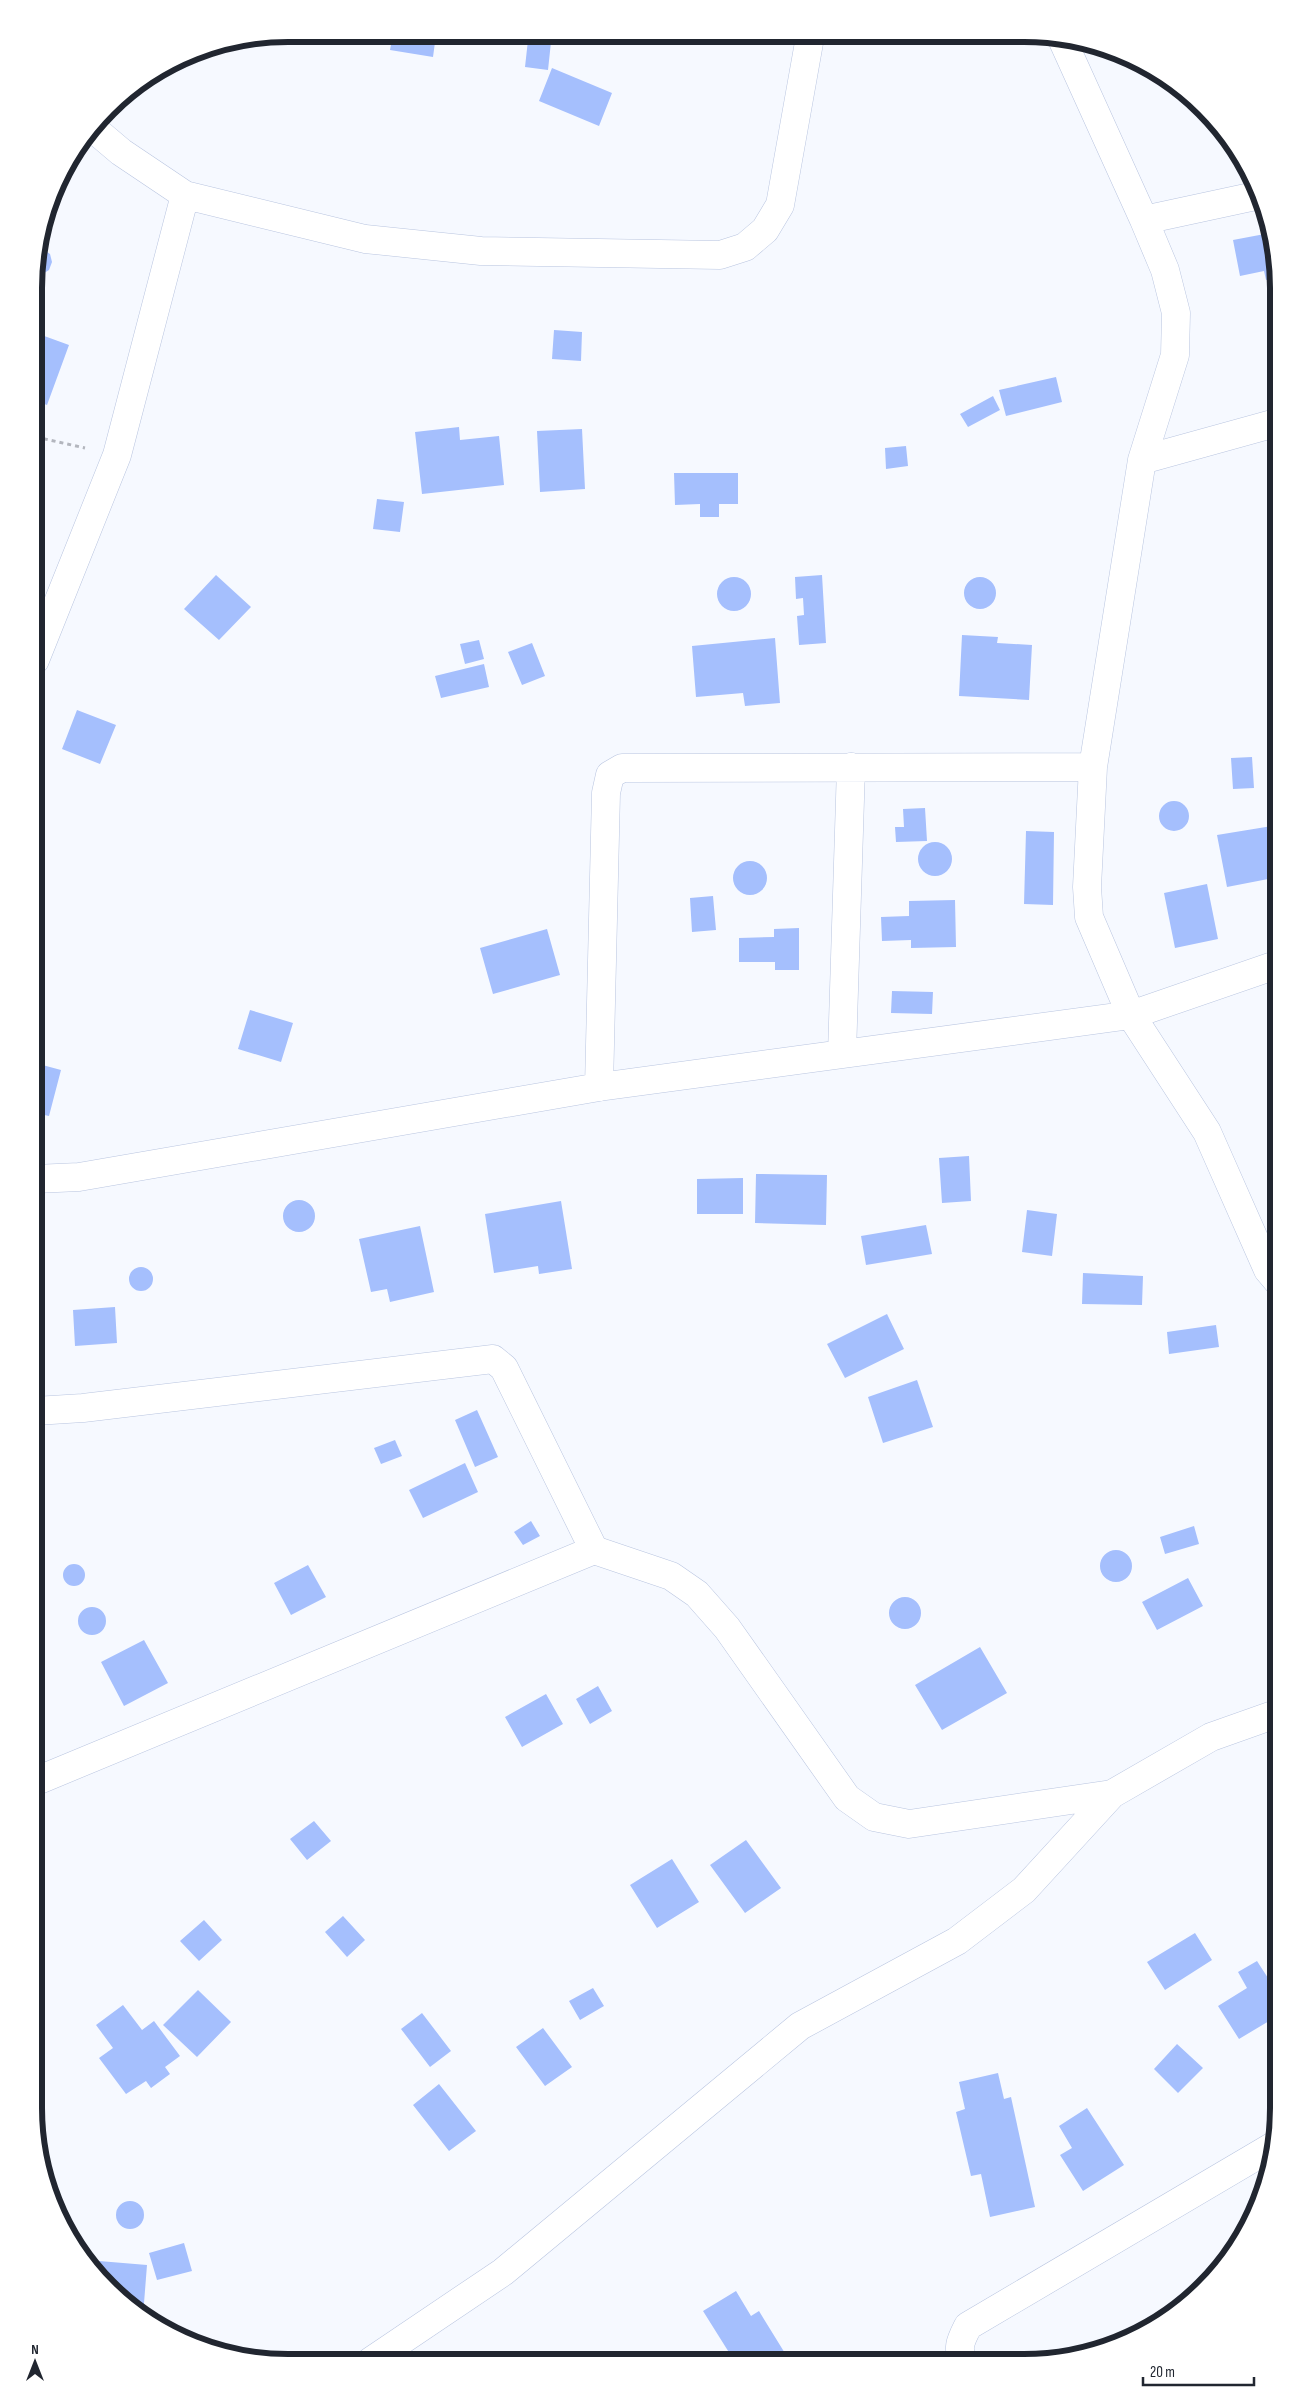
<svg xmlns="http://www.w3.org/2000/svg" width="1313" height="2397" viewBox="0 0 1313 2397" font-family="'Sofia Sans Condensed',sans-serif">
  <style>
    .building { fill: #a5bffd }
    .lines { fill: none; stroke-linecap: round; stroke-linejoin: round }
    .street-casing { stroke: #b9c5e0; stroke-width: 29 }
    .path { stroke: #b3b6be; stroke-width: 3; stroke-dasharray: 4 4; stroke-linecap: butt }
    .street { stroke: #fff; stroke-width: 28 }
    .rim { fill: none; stroke: #212630; stroke-width: 6 }
  </style>
  <rect width="100%" height="100%" fill="#f6f9ff"/>
  <path class="building" d="M 393,34 L 436,35 L 433,57 L 390,50 Z
    M 528,40 L 551,42 L 548,70 L 525,67 Z
    M 552,68 L 612,93 L 599,126 L 539,101 Z
    M 1270,233 L 1278,278 L 1266,280 L 1264,271 L 1240,276 L 1233,240 Z
    M 38,248 L 43,249 L 50,254 L 52,262 L 49,270 L 41,275 L 36,274 Z
    M 554,330 L 582,332 L 581,361 L 552,359 Z
    M 36,333 L 69,345 L 47,405 L 36,401 Z
    M 1056,377 L 1062,402 L 1006,416 L 999,390 Z
    M 993,396 L 1000,410 L 968,427 L 960,414 Z
    M 459,427 L 460,440 L 499,436 L 504,485 L 422,494 L 415,432 Z
    M 582,429 L 585,489 L 540,492 L 537,431 Z
    M 906,446 L 908,466 L 886,469 L 885,448 Z
    M 674,473 L 738,473 L 738,504 L 719,504 L 719,517 L 700,517 L 700,504 L 675,505 Z
    M 377,499 L 404,502 L 400,532 L 373,529 Z
    M 216,575 L 251,607 L 219,640 L 184,609 Z
    M 822,575 L 826,643 L 799,645 L 797,616 L 804,615 L 803,598 L 796,599 L 795,577 Z
    M964 593a16 16 0 1 1 32 0a16 16 0 1 1-32 0Z
    M717 594a17 17 0 1 1 34 0a17 17 0 1 1-34 0Z
    M 962,635 L 998,637 L 997,643 L 1032,645 L 1029,700 L 959,696 Z
    M 775,638 L 780,703 L 745,706 L 743,693 L 696,697 L 692,646 Z
    M 479,640 L 484,659 L 465,664 L 460,644 Z
    M 532,643 L 545,676 L 522,685 L 508,652 Z
    M 1279,660 L 1279,685 L 1276,685 L 1270,662 Z
    M 484,664 L 489,687 L 441,698 L 435,676 Z
    M 77,710 L 116,725 L 100,764 L 62,749 Z
    M 1252,757 L 1254,788 L 1233,789 L 1231,758 Z
    M1159 816a15 15 0 1 1 30 0a15 15 0 1 1-30 0Z
    M 925,808 L 927,841 L 896,842 L 895,827 L 904,827 L 903,809 Z
    M 1272,826 L 1279,877 L 1227,887 L 1217,835 Z
    M 1026,831 L 1054,832 L 1053,905 L 1024,904 Z
    M918 859a17 17 0 1 1 34 0a17 17 0 1 1-34 0Z
    M733 878a17 17 0 1 1 34 0a17 17 0 1 1-34 0Z
    M 1207,884 L 1218,939 L 1175,948 L 1164,893 Z
    M 713,896 L 716,930 L 692,932 L 690,898 Z
    M 955,900 L 956,947 L 911,948 L 911,940 L 882,941 L 881,917 L 909,916 L 909,901 Z
    M 799,928 L 799,970 L 775,970 L 775,962 L 739,962 L 739,938 L 774,937 L 774,929 Z
    M 547,929 L 560,975 L 493,994 L 480,948 Z
    M 892,991 L 933,992 L 932,1014 L 891,1013 Z
    M 250,1010 L 293,1023 L 281,1062 L 238,1049 Z
    M 35,1063 L 61,1070 L 49,1116 L 35,1113 Z
    M 969,1156 L 971,1201 L 942,1203 L 939,1158 Z
    M 756,1174 L 827,1175 L 826,1225 L 755,1223 Z
    M 743,1178 L 743,1214 L 697,1214 L 697,1179 Z
    M283 1216a16 16 0 1 1 32 0a16 16 0 1 1-32 0Z
    M 561,1201 L 572,1269 L 539,1274 L 538,1266 L 494,1273 L 485,1214 Z
    M 1027,1210 L 1057,1214 L 1052,1256 L 1022,1252 Z
    M 926,1225 L 932,1254 L 866,1265 L 861,1236 Z
    M 420,1226 L 434,1292 L 390,1302 L 387,1289 L 371,1292 L 359,1239 Z
    M129 1279a12 12 0 1 1 24 0a12 12 0 1 1-24 0Z
    M 1083,1273 L 1143,1276 L 1142,1305 L 1082,1304 Z
    M 115,1307 L 117,1343 L 75,1346 L 73,1310 Z
    M 887,1314 L 904,1349 L 845,1378 L 827,1344 Z
    M 1216,1325 L 1219,1347 L 1169,1354 L 1167,1332 Z
    M 917,1380 L 933,1427 L 883,1443 L 868,1397 Z
    M 477,1410 L 498,1457 L 475,1467 L 455,1420 Z
    M 395,1440 L 402,1456 L 381,1464 L 374,1448 Z
    M 465,1463 L 478,1492 L 423,1518 L 409,1490 Z
    M 531,1521 L 540,1536 L 523,1545 L 514,1532 Z
    M 1194,1526 L 1199,1544 L 1165,1554 L 1160,1537 Z
    M1100 1566a16 16 0 1 1 32 0a16 16 0 1 1-32 0Z
    M63 1575a11 11 0 1 1 22 0a11 11 0 1 1-22 0Z
    M 308,1565 L 326,1597 L 291,1615 L 274,1583 Z
    M 1188,1578 L 1203,1606 L 1157,1630 L 1142,1602 Z
    M889 1613a16 16 0 1 1 32 0a16 16 0 1 1-32 0Z
    M78 1621a14 14 0 1 1 28 0a14 14 0 1 1-28 0Z
    M 144,1640 L 168,1683 L 124,1706 L 101,1662 Z
    M 980,1647 L 1007,1693 L 942,1730 L 915,1685 Z
    M 598,1686 L 612,1711 L 590,1724 L 576,1699 Z
    M 546,1694 L 563,1724 L 522,1747 L 505,1717 Z
    M 314,1821 L 331,1841 L 307,1860 L 290,1839 Z
    M 746,1840 L 781,1888 L 745,1913 L 710,1865 Z
    M 672,1859 L 699,1902 L 657,1928 L 630,1885 Z
    M 343,1916 L 365,1940 L 347,1957 L 325,1932 Z
    M 204,1920 L 222,1940 L 199,1961 L 180,1941 Z
    M 1195,1933 L 1212,1960 L 1165,1990 L 1147,1962 Z
    M 1257,1961 L 1279,1995 L 1279,2015 L 1239,2039 L 1218,2006 L 1247,1988 L 1238,1972 Z
    M 593,1988 L 604,2006 L 580,2020 L 569,2001 Z
    M 198,1990 L 231,2022 L 197,2057 L 163,2025 Z
    M 123,2005 L 142,2030 L 154,2021 L 180,2056 L 165,2067 L 170,2074 L 151,2088 L 146,2081 L 126,2094 L 99,2058 L 113,2048 L 96,2025 Z
    M 422,2013 L 451,2051 L 430,2067 L 401,2029 Z
    M 543,2028 L 572,2067 L 545,2086 L 516,2047 Z
    M 1177,2044 L 1203,2068 L 1178,2093 L 1154,2069 Z
    M 998,2073 L 1004,2099 L 1011,2097 L 1035,2207 L 990,2217 L 981,2174 L 971,2176 L 956,2112 L 965,2109 L 959,2082 Z
    M 439,2084 L 476,2131 L 449,2151 L 413,2105 Z
    M 1087,2108 L 1124,2165 L 1083,2191 L 1060,2155 L 1072,2148 L 1059,2126 Z
    M116 2215a14 14 0 1 1 28 0a14 14 0 1 1-28 0Z
    M 184,2243 L 192,2271 L 157,2280 L 149,2253 Z
    M 99,2261 L 147,2265 L 143,2316 L 133,2311 L 98,2273 Z
    M 736,2291 L 751,2316 L 759,2311 L 791,2363 L 735,2362 L 703,2311 Z
    M 840,2352 L 848,2363 L 824,2363 Z"/>
  <g class="lines">
    <defs>
      <path id="street" d="M 1062,39 L 1144,220 L 1165,270 L 1176,313 L 1175,355 L 1142,460 L 1093,767 L 1087,887 L 1089,917 L 1131,1015 L 1207,1132 L 1268,1270 L 1279,1283
        M 95,130 L 121,152 L 185,195 L 365,239 L 481,251 L 720,255 L 745,247 L 765,230 L 780,205 L 810,37
        M 1144,220 L 1260,195
        M 1142,460 L 1279,422
        M 35,660 L 117,455 L 185,195
        M 842,1054 L 851,767
        M 599,1087 L 606,793 L 610,775 L 622,768 L 1093,767
        M 35,1179 L 79,1177 L 599,1087 L 1131,1015 L 1279,964
        M 35,1411 L 83,1408 L 493,1359 L 504,1368 L 594,1550 L 671,1576 L 697,1594 L 727,1628 L 847,1798 L 874,1817 L 909,1824 L 1112,1794
        M 34,1782 L 594,1550
        M 371,2361 L 503,2272 L 800,2026 L 957,1941 L 1024,1890 L 1112,1794 L 1211,1737 L 1279,1713
        M 964,2363 C 956,2348 961,2340 968,2326 L 1275,2145"/>
    </defs>
    <use href="#street" class="street-casing"/>
    <path class="path" d="M 36,437 L 85,448"/>
    <use href="#street" class="street"/>
  </g>
  <path d="M0 0H1313V2397H0ZM288 42H1024A246 246 0 0 1 1270 288V2108A246 246 0 0 1 1024 2354H288A246 246 0 0 1 42 2108V288A246 246 0 0 1 288 42Z" fill="#fff" fill-rule="evenodd"/>
  <path class="rim" d="M288 42H1024A246 246 0 0 1 1270 288V2108A246 246 0 0 1 1024 2354H288A246 246 0 0 1 42 2108V288A246 246 0 0 1 288 42Z"/>
  <g transform="translate(35 2362)" stroke="#ffffff" stroke-width="4" paint-order="stroke">
  <path d="M0-4L9 19L0 12L-9 19Z" fill="#212630"/>
  <text y="-8" font-size="14" font-weight="bold" text-anchor="middle" fill="#212630">N</text>
  </g>
  <path d="M1143 2377v8h111v-8" fill="none" stroke="#212630" stroke-width="2.5"/>
  <text x="1150" y="2377" font-size="15" fill="#212630" stroke="#ffffff" stroke-width="4" paint-order="stroke">20 m</text>
</svg>
